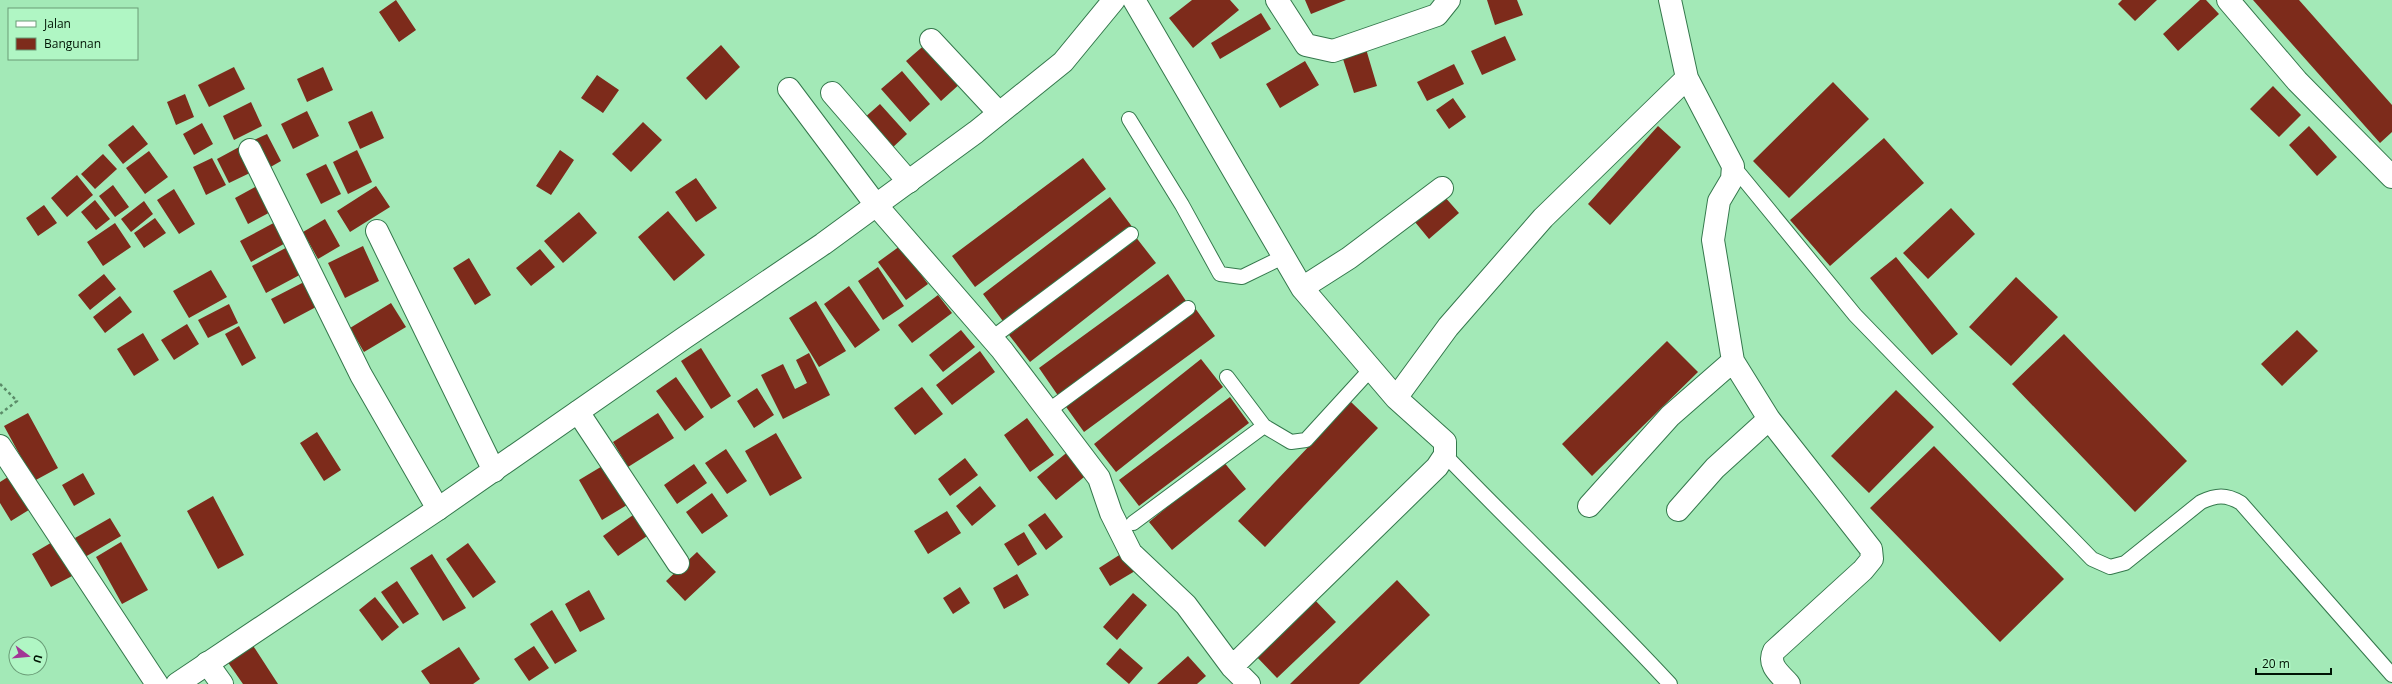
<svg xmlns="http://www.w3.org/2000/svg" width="2392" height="684" viewBox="0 0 2392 684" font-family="'Open Sans',sans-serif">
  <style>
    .building { fill: #7d2b1b }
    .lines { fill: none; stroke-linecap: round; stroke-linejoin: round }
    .lane-casing { stroke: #34784c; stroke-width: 16 }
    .street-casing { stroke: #34784c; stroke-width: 24 }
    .secondary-casing { stroke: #34784c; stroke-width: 24 }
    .path { stroke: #5b8b68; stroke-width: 2.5; stroke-dasharray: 3 3; stroke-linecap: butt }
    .lane { stroke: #fff; stroke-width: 14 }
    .street { stroke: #fff; stroke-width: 22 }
    .secondary { stroke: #fff; stroke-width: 22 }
  </style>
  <rect width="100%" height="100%" fill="#a3e9b7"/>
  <path class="building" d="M 396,0 L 416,30 L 399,42 L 379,12 Z
    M 1192,0 L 1230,0 L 1239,10 L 1193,48 L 1169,18 Z
    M 1305,0 L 1346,0 L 1311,14 Z
    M 1487,0 L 1517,0 L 1523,15 L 1495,25 Z
    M 2122,0 L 2157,0 L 2135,21 L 2118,4 Z
    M 2200,0 L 2206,0 L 2219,14 L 2178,51 L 2163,34 Z
    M 2253,0 L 2299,0 L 2392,105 L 2392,132 L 2380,143 Z
    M 1261,13 L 1271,29 L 1220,59 L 1211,43 Z
    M 1505,36 L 1516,60 L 1482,75 L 1471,51 Z
    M 928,42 L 962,82 L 941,101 L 906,61 Z
    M 721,45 L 740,67 L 706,100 L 686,78 Z
    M 1366,49 L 1377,86 L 1354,93 L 1342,56 Z
    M 1305,61 L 1319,85 L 1280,108 L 1266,84 Z
    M 1454,64 L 1464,84 L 1427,101 L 1417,82 Z
    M 234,67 L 245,89 L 209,107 L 198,85 Z
    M 323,67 L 333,90 L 307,102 L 297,79 Z
    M 902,71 L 930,104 L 910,122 L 881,89 Z
    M 597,75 L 619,90 L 603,113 L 581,98 Z
    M 1833,82 L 1869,119 L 1789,198 L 1753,161 Z
    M 2273,86 L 2301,115 L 2279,137 L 2250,109 Z
    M 185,94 L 194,117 L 176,125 L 167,102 Z
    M 1453,98 L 1466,117 L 1449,129 L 1436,110 Z
    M 251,102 L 262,126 L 234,140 L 223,116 Z
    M 880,104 L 907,134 L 890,150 L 863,119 Z
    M 307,111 L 319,136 L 293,149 L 281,124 Z
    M 372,111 L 384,138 L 360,149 L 348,122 Z
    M 643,122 L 662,140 L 631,172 L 612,154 Z
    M 202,123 L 213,144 L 194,155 L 183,134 Z
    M 133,125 L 148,144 L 123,164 L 108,145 Z
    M 1658,126 L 1681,147 L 1610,225 L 1588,204 Z
    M 2309,126 L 2337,157 L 2317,176 L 2289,145 Z
    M 267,134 L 281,161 L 267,169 L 252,141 Z
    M 1884,138 L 1924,183 L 1830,266 L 1790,220 Z
    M 241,146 L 254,171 L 229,183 L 217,159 Z
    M 357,150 L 372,182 L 348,194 L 333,162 Z
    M 560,150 L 574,160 L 551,195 L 536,186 Z
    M 149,151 L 168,177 L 145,194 L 126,168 Z
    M 103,154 L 117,169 L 95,189 L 81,174 Z
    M 212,158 L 226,185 L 206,195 L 193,167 Z
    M 1083,158 L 1106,189 L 975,287 L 952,256 Z
    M 326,164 L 341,194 L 321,204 L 306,174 Z
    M 77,175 L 93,195 L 67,217 L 51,198 Z
    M 696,178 L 717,208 L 696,222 L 675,192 Z
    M 264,182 L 278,208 L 248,224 L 235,198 Z
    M 113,185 L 129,207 L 115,217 L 99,196 Z
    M 376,186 L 390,207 L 350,232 L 337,211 Z
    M 174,189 L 195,224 L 179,234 L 157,200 Z
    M 1444,196 L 1459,213 L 1429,239 L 1415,222 Z
    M 1110,197 L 1133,228 L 1005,324 L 983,294 Z
    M 95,200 L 110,219 L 96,230 L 81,212 Z
    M 144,201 L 153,214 L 131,232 L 121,219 Z
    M 44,205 L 57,223 L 38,236 L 26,218 Z
    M 1951,208 L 1975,234 L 1928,279 L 1903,253 Z
    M 668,211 L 705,255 L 674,281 L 638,237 Z
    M 579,212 L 597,233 L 563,263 L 544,241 Z
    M 155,218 L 166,233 L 144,248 L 134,233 Z
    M 281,219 L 291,240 L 251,262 L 240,241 Z
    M 325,219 L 340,246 L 318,259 L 303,232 Z
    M 115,223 L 131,247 L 103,266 L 87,242 Z
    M 1135,236 L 1156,263 L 1030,362 L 1009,335 Z
    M 293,244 L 307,271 L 266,293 L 252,266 Z
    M 363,246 L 379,281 L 345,298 L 328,263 Z
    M 900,246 L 928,284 L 906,300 L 878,262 Z
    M 540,249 L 555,267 L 531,286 L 516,268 Z
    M 1896,257 L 1958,334 L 1932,355 L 1870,278 Z
    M 469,258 L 491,295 L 475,305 L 453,268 Z
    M 878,267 L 904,306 L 883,320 L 858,281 Z
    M 211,270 L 227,297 L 189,318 L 173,291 Z
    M 104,274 L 116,289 L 90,310 L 78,295 Z
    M 1168,274 L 1188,304 L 1059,397 L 1039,368 Z
    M 2016,277 L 2058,317 L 2011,366 L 1969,327 Z
    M 304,282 L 316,307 L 284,324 L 271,299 Z
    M 849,286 L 880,330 L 855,348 L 824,304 Z
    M 938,295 L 952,313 L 912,343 L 898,325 Z
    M 120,296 L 132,312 L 105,333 L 93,317 Z
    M 816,301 L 846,351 L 819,367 L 789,318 Z
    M 391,303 L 406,327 L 364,352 L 350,328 Z
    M 229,304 L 238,323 L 208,338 L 198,320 Z
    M 1195,308 L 1215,336 L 1084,432 L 1064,404 Z
    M 187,324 L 199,344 L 174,360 L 161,340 Z
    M 239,326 L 256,358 L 242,366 L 225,334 Z
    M 961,330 L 975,347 L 943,372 L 929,355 Z
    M 2297,330 L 2318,351 L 2282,386 L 2261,364 Z
    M 143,333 L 159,360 L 134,376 L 117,349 Z
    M 2064,334 L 2187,461 L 2135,512 L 2012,384 Z
    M 1667,341 L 1698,372 L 1592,476 L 1562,444 Z
    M 701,348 L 731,396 L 711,409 L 681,361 Z
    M 980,351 L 995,372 L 952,405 L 936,385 Z
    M 809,353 L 830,395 L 783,419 L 761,375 L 783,364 L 795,389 L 807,383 L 796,360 Z
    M 1201,359 L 1223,387 L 1116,472 L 1094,444 Z
    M 676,377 L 704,417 L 685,431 L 656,391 Z
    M 922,387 L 943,414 L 915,435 L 894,408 Z
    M 757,388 L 774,415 L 754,428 L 737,401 Z
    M 1896,390 L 1934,427 L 1869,493 L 1831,456 Z
    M 1230,397 L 1249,423 L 1139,506 L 1119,480 Z
    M 1351,402 L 1378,428 L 1265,547 L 1238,521 Z
    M 28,413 L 58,468 L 34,481 L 4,426 Z
    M 658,413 L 674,438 L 628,467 L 613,442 Z
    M 1027,418 L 1054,455 L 1030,472 L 1004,435 Z
    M 317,432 L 341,470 L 324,481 L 300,443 Z
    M 776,433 L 802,478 L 770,496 L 745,451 Z
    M 1934,446 L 2064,579 L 2000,642 L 1870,508 Z
    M 726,449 L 747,481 L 727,494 L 705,463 Z
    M 1070,450 L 1089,473 L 1056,500 L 1037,477 Z
    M 965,458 L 978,475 L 950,496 L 938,479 Z
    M 1223,461 L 1246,489 L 1172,550 L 1149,522 Z
    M 609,462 L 632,502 L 602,520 L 579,480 Z
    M 694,464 L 707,483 L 677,504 L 664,485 Z
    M 83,473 L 95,494 L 74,506 L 62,485 Z
    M 11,475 L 32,508 L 11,521 L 0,503 L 0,482 Z
    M 980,486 L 996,506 L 972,526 L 956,506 Z
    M 712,493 L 728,516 L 702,534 L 686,512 Z
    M 213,496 L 244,555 L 218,569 L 187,511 Z
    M 947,511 L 961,533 L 928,554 L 914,531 Z
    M 636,513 L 650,534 L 618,556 L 603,536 Z
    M 1045,513 L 1063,537 L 1046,550 L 1028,525 Z
    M 110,518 L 121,536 L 85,557 L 75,538 Z
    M 1024,532 L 1037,554 L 1018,566 L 1004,544 Z
    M 54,541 L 74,575 L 51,587 L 32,554 Z
    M 121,542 L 148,590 L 122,604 L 96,557 Z
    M 468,543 L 496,582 L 473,598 L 446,559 Z
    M 697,552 L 716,572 L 685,601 L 666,581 Z
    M 1124,552 L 1135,571 L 1110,586 L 1099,568 Z
    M 432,554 L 466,608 L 443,621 L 410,568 Z
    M 1017,574 L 1029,595 L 1004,609 L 993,588 Z
    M 1397,580 L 1430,615 L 1359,684 L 1290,684 Z
    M 397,581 L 419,614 L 403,624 L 381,592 Z
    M 960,587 L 970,603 L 953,614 L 943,598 Z
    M 589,590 L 605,619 L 580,632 L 565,604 Z
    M 1133,593 L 1147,605 L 1117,640 L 1103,627 Z
    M 375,597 L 399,627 L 382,641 L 359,610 Z
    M 1313,598 L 1336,622 L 1277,678 L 1254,654 Z
    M 552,610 L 577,651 L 555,664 L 530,624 Z
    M 252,644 L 278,684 L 243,684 L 227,661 Z
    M 534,646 L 549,668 L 529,681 L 514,659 Z
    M 459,647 L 480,679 L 473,684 L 430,684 L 421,671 Z
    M 1120,648 L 1143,668 L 1129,684 L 1106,664 Z
    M 1188,656 L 1206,676 L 1197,684 L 1157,684 Z"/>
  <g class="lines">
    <defs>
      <path id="lane" d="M 1129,119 L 1182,205 L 1220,274 L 1242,277 L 1283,257
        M 1733,166 L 1855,315 L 2092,559 L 2110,567 L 2125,563 L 2201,502 C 2216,495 2226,494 2241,503 L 2392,675
        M 992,338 L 1131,234
        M 1227,377 L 1264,426
        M 1048,411 L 1188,308
        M 1445,455 C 1519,532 1597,605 1670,684
        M 1133,523 L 1264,426 L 1291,442 L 1306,440 L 1370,370"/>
      <path id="street" d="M 1134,0 L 1302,288 L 1396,398 L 1445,442 L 1445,455 L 1437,467 L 1232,667
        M 1277,0 L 1306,45 L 1333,51 L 1437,15 L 1449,0
        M 1670,0 L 1687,78 L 1733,166 L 1732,179 L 1719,201 L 1713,240 L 1733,361 L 1769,419 L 1871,549 L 1872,559 L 1863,570 L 1774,651 C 1767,665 1780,674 1789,684
        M 2228,0 L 2297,81 L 2392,177
        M 931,40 L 999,113
        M 789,89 L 876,205 L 1002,350 L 1099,478 L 1111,513 L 1131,553 L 1186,605 L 1232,667 L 1249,684
        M 832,93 L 909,182
        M 250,150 L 361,375 L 438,509
        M 377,231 L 494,471
        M 1302,288 L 1349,258 L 1442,188
        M 1396,398 L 1448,327 L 1543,218 L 1687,78
        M 578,412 L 678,563
        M 0,446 L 157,684
        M 1589,506 L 1670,416 L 1733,361
        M 1678,510 L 1715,468 L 1769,419
        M 207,663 L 222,684"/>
      <path id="secondary" d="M 177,684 L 438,509 L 684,338 L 823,244 L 976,132 L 1063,62 L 1114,0"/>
    </defs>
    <use href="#lane" class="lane-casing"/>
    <use href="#street" class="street-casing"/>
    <use href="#secondary" class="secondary-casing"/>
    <path class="path" d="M 0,384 L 17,401 L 0,414"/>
    <use href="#lane" class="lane"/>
    <use href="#street" class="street"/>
    <use href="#secondary" class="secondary"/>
  </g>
  <rect x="8" y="8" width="130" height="52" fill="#b0f6c4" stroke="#6a9c77"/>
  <rect x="16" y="21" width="20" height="6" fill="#ffffff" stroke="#6a9c77"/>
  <text x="44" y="28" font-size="12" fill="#001404">Jalan</text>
  <rect x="16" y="38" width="20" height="12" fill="#7d2b1b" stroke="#6a9c77"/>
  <text x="44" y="48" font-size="12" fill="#001404">Bangunan</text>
  <g transform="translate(28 656) rotate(106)"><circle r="19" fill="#b0f6c4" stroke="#6a9c77"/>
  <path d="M0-3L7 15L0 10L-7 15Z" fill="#a23695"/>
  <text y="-6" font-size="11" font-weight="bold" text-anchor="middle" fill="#001404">U</text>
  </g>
  <path d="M2256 668v6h75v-6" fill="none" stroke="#001404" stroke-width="2"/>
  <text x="2262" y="668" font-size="12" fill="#001404" stroke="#b0f6c4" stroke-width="3" paint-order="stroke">20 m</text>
</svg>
